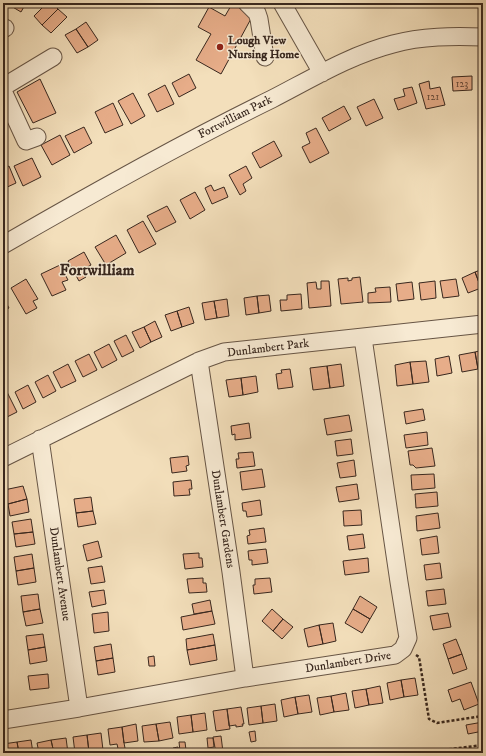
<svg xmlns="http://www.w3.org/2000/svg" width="486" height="756" viewBox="0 0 486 756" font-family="'IM FELL DW Pica',serif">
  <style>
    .building { fill: #e7ad89; stroke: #38271e }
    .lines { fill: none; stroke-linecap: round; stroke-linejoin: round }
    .minor-casing { stroke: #675545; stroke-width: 19 }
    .path { stroke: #38271e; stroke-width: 2.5; stroke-dasharray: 3 2; stroke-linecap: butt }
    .minor { stroke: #f7ead3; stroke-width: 17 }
    .poi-dot { fill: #8f2418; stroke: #f7ead3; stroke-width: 1.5 }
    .labels { text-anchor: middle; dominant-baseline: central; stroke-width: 3; stroke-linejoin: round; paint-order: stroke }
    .number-label { font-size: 10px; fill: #644839 }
    .poi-label { font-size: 12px; font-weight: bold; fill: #38271e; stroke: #f7ead3; text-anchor: start }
    .street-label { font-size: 12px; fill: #38271e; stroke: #f7ead3 }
    .district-label { font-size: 16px; font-weight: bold; fill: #38271e; stroke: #f7ead3 }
  </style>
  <rect width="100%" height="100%" fill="#f3dfbb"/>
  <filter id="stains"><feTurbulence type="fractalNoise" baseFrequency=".005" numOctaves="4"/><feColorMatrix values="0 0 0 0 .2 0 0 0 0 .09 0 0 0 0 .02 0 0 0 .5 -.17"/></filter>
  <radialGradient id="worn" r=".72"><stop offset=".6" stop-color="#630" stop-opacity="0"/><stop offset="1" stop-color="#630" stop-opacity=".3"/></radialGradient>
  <path class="building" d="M 13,3 L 26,3 L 21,12 L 11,6 Z
    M 47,3 L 52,3 L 58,9 L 42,25 L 34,16 Z
    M 232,4 L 253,15 L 221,74 L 196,60 L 211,34 L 198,27 L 209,7 L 225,16 Z
    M 58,9 L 67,17 L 51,33 L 42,25 Z
    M 86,22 L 98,40 L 88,47 L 76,29 Z
    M 76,29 L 88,47 L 77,53 L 65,35 Z
    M 189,74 L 196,88 L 179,97 L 172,83 Z
    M 472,76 L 472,90 L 453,91 L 452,77 Z
    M 40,79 L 56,113 L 33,123 L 17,92 Z
    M 429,81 L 430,89 L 440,87 L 445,105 L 426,109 L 419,84 Z
    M 165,85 L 174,104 L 157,112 L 148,94 Z
    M 412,87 L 417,103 L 398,110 L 394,99 L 405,96 L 403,89 Z
    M 133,93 L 145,116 L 131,124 L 118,101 Z
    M 374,99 L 383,118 L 366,126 L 357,107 Z
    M 113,103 L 123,125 L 105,133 L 95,112 Z
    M 344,106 L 351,119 L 329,131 L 322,118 Z
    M 84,127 L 92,143 L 74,153 L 65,136 Z
    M 316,128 L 329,153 L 310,163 L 302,147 L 310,143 L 306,133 Z
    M 60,135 L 70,155 L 52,165 L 41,145 Z
    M 274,141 L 282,156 L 260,168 L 252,153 Z
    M 32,158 L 41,177 L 23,186 L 14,166 Z
    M 9,166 L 16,183 L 3,189 L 3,169 Z
    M 246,166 L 252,178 L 243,184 L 246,191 L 240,195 L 229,175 Z
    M 211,185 L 214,191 L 224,187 L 228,197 L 212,204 L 205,188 Z
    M 195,192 L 205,210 L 190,219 L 180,200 Z
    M 167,206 L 176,222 L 156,232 L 147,216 Z
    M 143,221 L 156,244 L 139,253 L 127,230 Z
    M 116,235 L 126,253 L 106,265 L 95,247 Z
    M 84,252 L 91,265 L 82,270 L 86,277 L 79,281 L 68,261 Z
    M 60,265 L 68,280 L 62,282 L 66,290 L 52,296 L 41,274 Z
    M 483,269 L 483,287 L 481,288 L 475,272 Z
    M 475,272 L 481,288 L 468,293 L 462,278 Z
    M 360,277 L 363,302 L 341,304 L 338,279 L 348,278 L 348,281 L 352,280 L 352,278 Z
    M 26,279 L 38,299 L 33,301 L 37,308 L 26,314 L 11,288 Z
    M 456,279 L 459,296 L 443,298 L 440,281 Z
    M 321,281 L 329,281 L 331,306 L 309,308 L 307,283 L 316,282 L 317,289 L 321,289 Z
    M 435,281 L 436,298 L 421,300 L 419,283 Z
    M 412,282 L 414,299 L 398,301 L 396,284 Z
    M 390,287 L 391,302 L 368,303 L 368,293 L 376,292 L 375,288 Z
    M 301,294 L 302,309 L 281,311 L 280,300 L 287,300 L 287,295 Z
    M 269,295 L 271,311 L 259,313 L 257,296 Z
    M 257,296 L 259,313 L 246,315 L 244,298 Z
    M 3,297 L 9,308 L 3,311 Z
    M 227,299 L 229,316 L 217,318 L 214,301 Z
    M 214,301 L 217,318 L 205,320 L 202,303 Z
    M 189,307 L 194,323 L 182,327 L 177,311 Z
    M 177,311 L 182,327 L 171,331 L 165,315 Z
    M 155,321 L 162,337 L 151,342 L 144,327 Z
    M 144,327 L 151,342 L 140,348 L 132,332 Z
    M 126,335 L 134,351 L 122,357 L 114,341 Z
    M 109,344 L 117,360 L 102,368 L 94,352 Z
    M 483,350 L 483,368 L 478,369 L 475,352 Z
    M 475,352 L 478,369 L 462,372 L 459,355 Z
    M 89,354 L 97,370 L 83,377 L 75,361 Z
    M 449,356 L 452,373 L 437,376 L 435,359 Z
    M 426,361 L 429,382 L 413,384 L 410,362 Z
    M 410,362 L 413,384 L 397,386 L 395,365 Z
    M 68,364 L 76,381 L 61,388 L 53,372 Z
    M 341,364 L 344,386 L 330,388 L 327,366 Z
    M 327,366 L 330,388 L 313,390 L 310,368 Z
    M 290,369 L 293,387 L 278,389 L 276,374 L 282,373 L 281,370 Z
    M 48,375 L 56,391 L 43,398 L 35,382 Z
    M 256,376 L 258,392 L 243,395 L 241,378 Z
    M 241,378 L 243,395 L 229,397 L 226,380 Z
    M 28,385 L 36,402 L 23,409 L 15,392 Z
    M 6,390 L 17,412 L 3,419 L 3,392 Z
    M 423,409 L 425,420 L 406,424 L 404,412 Z
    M 349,415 L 352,431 L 327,435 L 324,419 Z
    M 249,423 L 251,438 L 235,440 L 235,434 L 232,435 L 231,426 Z
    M 427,432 L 428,445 L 406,448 L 404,435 Z
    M 351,439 L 353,454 L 337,456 L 335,441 Z
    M 432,448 L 435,466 L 416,468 L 413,465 L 410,465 L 408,451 Z
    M 253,452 L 255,466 L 237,468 L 236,459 L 239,459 L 238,453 Z
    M 188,456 L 189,465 L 186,466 L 187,471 L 172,473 L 170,458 Z
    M 354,460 L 356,476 L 340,478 L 337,463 Z
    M 262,469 L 265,487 L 242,490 L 240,472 Z
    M 434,474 L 435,488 L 412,490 L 411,475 Z
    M 191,480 L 192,489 L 189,489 L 190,495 L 174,496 L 173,482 Z
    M 357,484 L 359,499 L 339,502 L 336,487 Z
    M 23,486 L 27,499 L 8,504 L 4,490 Z
    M 437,492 L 438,506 L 416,508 L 415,494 Z
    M 91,497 L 93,511 L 76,513 L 74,499 Z
    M 27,499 L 29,512 L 10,516 L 8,504 Z
    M 260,500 L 262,515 L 247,517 L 246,511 L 243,511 L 242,503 Z
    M 361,510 L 362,525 L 344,526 L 343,511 Z
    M 93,511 L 96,524 L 78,527 L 76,513 Z
    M 438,513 L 440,528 L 417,531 L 416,516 Z
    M 31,519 L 33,532 L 14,534 L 12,522 Z
    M 264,528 L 266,542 L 248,544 L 247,536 L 250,535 L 249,530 Z
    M 33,532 L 35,544 L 16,547 L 14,534 Z
    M 363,534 L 365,548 L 349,550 L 347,536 Z
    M 437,536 L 439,553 L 422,555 L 420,539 Z
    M 98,541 L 102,557 L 87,561 L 83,545 Z
    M 266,549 L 268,563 L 252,565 L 252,560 L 249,560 L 248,551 Z
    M 199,553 L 199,558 L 202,558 L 203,567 L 185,569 L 183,554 Z
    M 32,554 L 34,568 L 16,571 L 14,557 Z
    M 368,558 L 369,572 L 345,575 L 343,561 Z
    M 440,563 L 442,578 L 426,580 L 424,565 Z
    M 102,566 L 105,582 L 91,584 L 88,568 Z
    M 34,568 L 36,582 L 18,585 L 16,571 Z
    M 203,578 L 203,583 L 206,583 L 207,592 L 189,593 L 187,579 Z
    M 270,578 L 272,592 L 254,594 L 253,585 L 255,585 L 255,579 Z
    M 444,589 L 446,604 L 428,606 L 426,591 Z
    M 104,590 L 106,604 L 92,607 L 89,592 Z
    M 38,594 L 40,609 L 23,612 L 21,596 Z
    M 360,596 L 377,607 L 370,619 L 353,609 Z
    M 210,600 L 212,611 L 194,614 L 192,604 Z
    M 40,609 L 43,623 L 26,626 L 23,612 Z
    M 272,609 L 283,619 L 273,631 L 262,621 Z
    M 353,609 L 370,619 L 362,633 L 345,623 Z
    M 212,611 L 215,624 L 183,630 L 181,617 Z
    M 108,612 L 109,631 L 94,633 L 92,614 Z
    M 448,613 L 451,627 L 433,630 L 430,616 Z
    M 283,619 L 293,627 L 282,639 L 273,631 Z
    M 333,623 L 336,641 L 323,644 L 319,625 Z
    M 319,625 L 323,644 L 308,647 L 304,629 Z
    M 43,634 L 45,647 L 28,650 L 26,636 Z
    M 213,634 L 215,645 L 187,650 L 186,639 Z
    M 456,639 L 462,654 L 448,659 L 443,644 Z
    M 111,644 L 113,658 L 96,661 L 94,647 Z
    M 215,645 L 217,660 L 190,665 L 187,650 Z
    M 45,647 L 47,661 L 30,664 L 28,650 Z
    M 462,654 L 467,669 L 453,674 L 448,659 Z
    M 154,656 L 155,666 L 149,666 L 148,657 Z
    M 113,658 L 115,672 L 98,675 L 96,661 Z
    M 48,674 L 49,688 L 30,690 L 28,676 Z
    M 415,678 L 418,695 L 404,697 L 401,680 Z
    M 401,680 L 404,697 L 390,700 L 387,683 Z
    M 471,682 L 479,704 L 464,710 L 460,699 L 452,702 L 448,690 Z
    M 380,686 L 383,703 L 369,705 L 366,689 Z
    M 366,689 L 369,705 L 355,708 L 352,691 Z
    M 346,693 L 349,710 L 334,712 L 331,696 Z
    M 309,695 L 312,712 L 298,714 L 295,697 Z
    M 331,696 L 334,712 L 320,715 L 317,698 Z
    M 295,697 L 298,714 L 284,717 L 281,700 Z
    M 275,704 L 277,721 L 263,723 L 261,706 Z
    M 261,706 L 263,723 L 249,725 L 247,708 Z
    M 241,707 L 244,724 L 242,724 L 243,726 L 236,727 L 236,725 L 229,726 L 227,709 Z
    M 227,709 L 230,729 L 216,731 L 213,711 Z
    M 205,713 L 207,730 L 193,732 L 191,715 Z
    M 191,715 L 193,732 L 179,734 L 177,717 Z
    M 170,722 L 173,738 L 159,741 L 156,724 Z
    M 483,722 L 483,731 L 468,734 L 466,725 Z
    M 136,724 L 138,741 L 124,743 L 122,727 Z
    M 156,724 L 159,741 L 144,742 L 142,726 Z
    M 122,727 L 124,743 L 126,753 L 119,753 L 117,744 L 110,745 L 108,729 Z
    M 255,731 L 256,741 L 251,742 L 249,732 Z
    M 101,733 L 103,750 L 89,752 L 87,735 Z
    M 87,735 L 89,752 L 75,753 L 73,737 Z
    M 221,736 L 223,752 L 216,753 L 213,737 Z
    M 66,738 L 68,753 L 54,753 L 51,740 Z
    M 207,738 L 213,738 L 214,747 L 208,748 Z
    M 31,740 L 33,753 L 19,753 L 17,742 Z
    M 51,740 L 54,753 L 39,753 L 37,743 Z
    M 17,742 L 19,753 L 4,753 L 3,744 Z
    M 179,742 L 185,742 L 186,750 L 180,751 Z
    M 178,747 L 179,753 L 173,753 L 173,748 Z"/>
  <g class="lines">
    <defs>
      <path id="minor" d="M 247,3 L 257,13 L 259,19 L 265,57
        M 282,3 L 322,73
        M 3,29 L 5,28
        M 3,87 L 53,57
        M 3,91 L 26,141 L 37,137
        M 3,245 C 91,194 180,144 272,99 C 311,79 350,55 393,44 C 422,36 453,36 483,37
        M 199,361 L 231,572 L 245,678
        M 40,439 L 79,708
        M 3,458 L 199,361 L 224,352 L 483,324
        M 3,720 L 79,708 L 245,678 L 395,655 L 403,649 L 408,638 L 399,582 L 363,338"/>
    </defs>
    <use href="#minor" class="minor-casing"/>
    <path class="path" d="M 416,655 L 419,657 L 429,719 L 437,723 L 483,716
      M 419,753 L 483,745"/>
    <use href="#minor" class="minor"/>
  </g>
  <circle class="poi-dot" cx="220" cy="47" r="4"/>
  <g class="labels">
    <g class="number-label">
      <text x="462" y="84">123</text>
      <text x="433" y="97">121</text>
    </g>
    <g class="poi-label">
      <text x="228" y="40">Lough View<tspan x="228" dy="14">Nursing Home</tspan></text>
    </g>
    <g class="street-label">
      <text transform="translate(235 117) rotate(-27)">Fortwilliam Park</text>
      <text transform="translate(268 348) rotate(-7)">Dunlambert Park</text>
      <text transform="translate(223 519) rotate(81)">Dunlambert Gardens</text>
      <text transform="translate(60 574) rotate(82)">Dunlambert Avenue</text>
      <text transform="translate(348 662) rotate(-9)">Dunlambert Drive</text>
    </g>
    <g class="district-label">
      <text x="97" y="270">Fortwilliam</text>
    </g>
  </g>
  <rect width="486" height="756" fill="none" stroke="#f3dfbb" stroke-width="16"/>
  <rect x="4" y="4" width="478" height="748" fill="none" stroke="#38271e" stroke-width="2"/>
  <rect x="8" y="8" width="470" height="740" fill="none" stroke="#38271e"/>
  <rect width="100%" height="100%" filter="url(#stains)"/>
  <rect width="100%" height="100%" fill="url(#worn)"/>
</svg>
